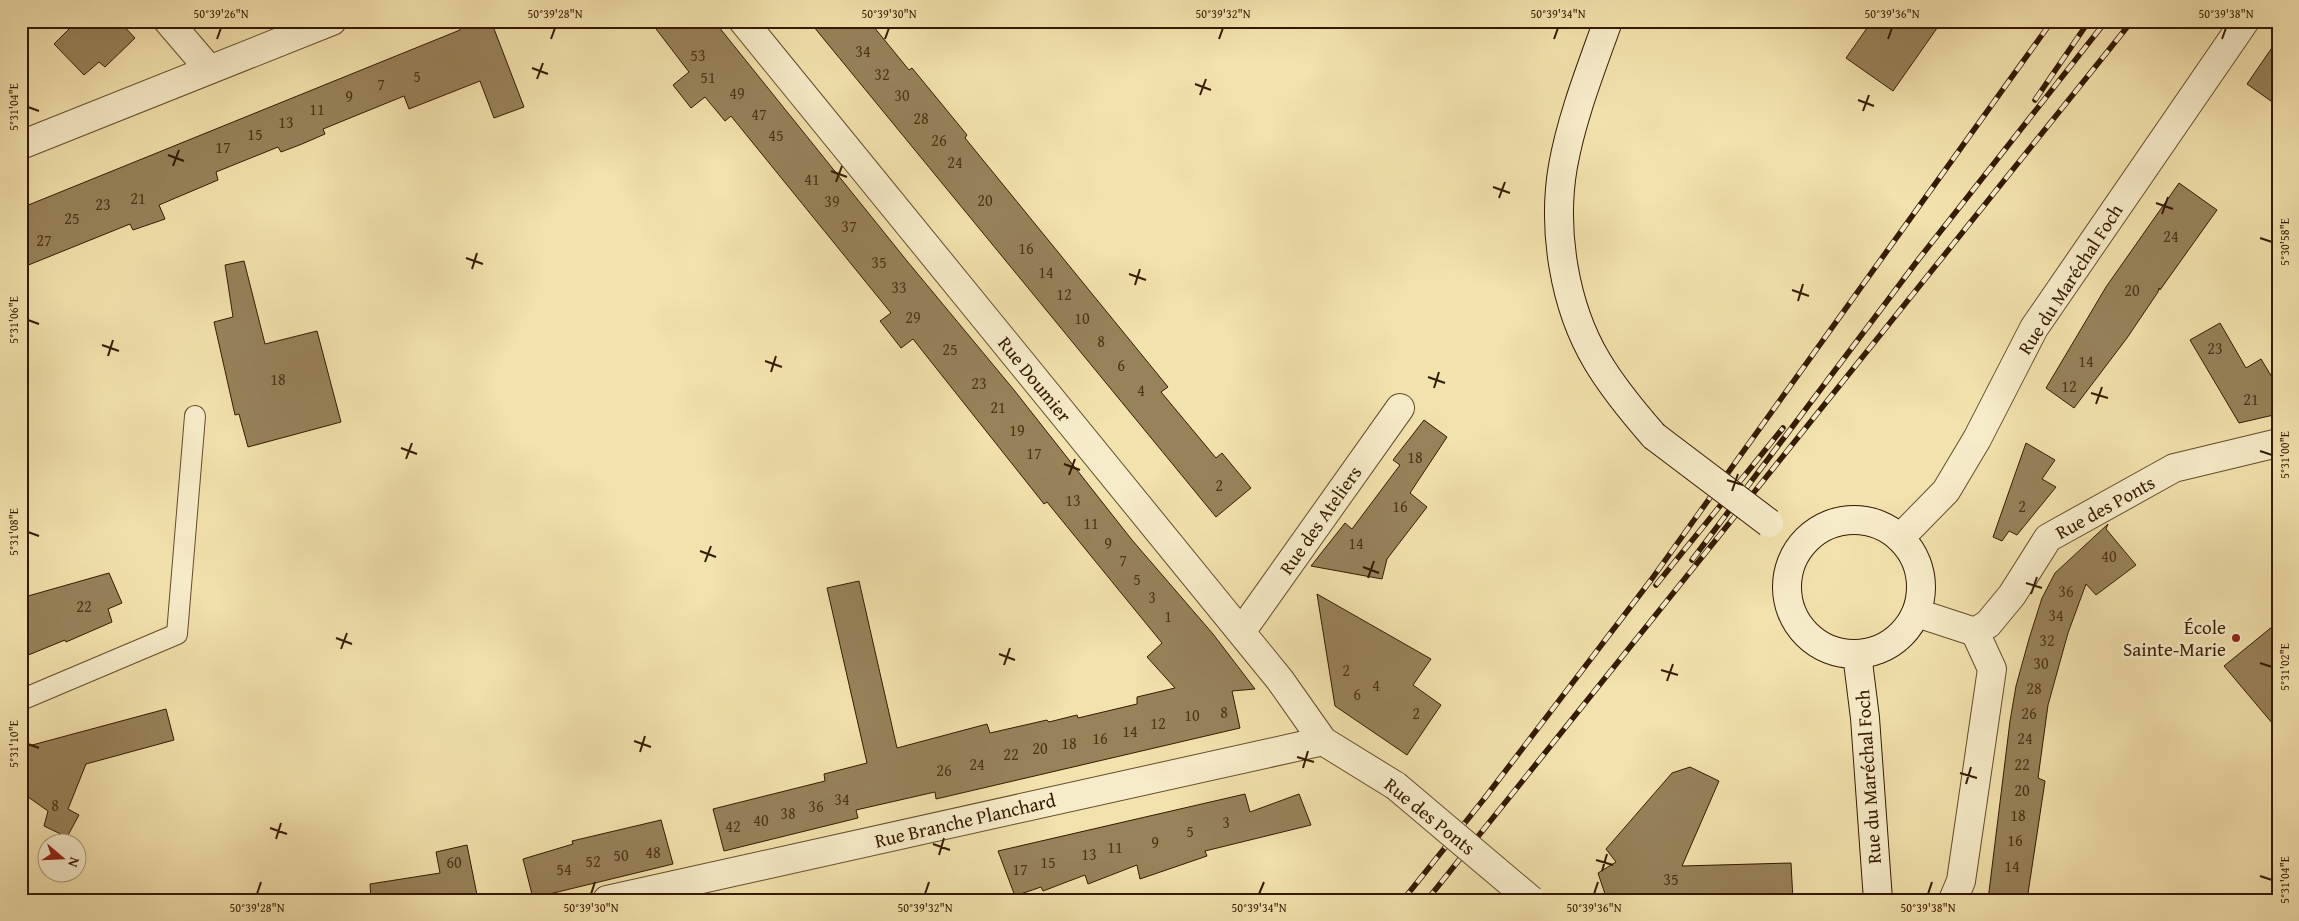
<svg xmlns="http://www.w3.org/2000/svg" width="2299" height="921" viewBox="0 0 2299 921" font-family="'Gentium Book Plus',serif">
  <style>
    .building { fill: #97825a; stroke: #341a00 }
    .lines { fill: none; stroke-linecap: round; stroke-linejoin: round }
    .lane-casing { stroke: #644c2b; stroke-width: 22 }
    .street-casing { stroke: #644c2b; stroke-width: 30 }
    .secondary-casing { stroke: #341a00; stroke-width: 30 }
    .lane { stroke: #f7ecca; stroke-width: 20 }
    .street { stroke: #f7ecca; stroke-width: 28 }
    .secondary { stroke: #f7ecca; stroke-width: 28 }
    .rail-casing { stroke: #341a00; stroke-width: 5.5 }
    .rail { stroke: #f7ecca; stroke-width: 4; stroke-dasharray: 11; stroke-linecap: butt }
    .street-bridge-casing { stroke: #644c2b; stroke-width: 30; stroke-linecap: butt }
    .secondary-bridge-casing { stroke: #341a00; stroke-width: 30; stroke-linecap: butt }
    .street-bridge { stroke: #f7ecca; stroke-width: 28 }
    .secondary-bridge { stroke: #f7ecca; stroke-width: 28 }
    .ticks { fill: none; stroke: #341a00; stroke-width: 2 }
    .poi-dot { fill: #8f2418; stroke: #f7ecca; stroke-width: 2 }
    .labels { text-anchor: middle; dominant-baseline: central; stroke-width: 5; stroke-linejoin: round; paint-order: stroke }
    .number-label { font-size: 16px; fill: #4d3416 }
    .street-label { font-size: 19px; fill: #341a00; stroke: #f7ecca }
    .poi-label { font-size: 19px; fill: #341a00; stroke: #f7ecca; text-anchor: end }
    .neatline { fill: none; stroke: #341a00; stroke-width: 2 }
    .ticks-label { font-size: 12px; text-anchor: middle; fill: #341a00 }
  </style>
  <rect width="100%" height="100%" fill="#f2e2ad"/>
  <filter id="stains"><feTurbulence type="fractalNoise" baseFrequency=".004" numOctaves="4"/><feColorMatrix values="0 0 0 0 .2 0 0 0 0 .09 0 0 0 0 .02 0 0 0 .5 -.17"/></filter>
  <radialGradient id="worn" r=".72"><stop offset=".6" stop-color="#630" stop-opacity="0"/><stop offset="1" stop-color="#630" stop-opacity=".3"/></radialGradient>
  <path class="building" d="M 77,21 L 119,21 L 135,38 L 105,67 L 99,62 L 84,75 L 54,44 Z
    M 457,21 L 491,21 L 524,107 L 494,118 L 480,81 L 409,109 L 404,96 L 323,129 L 325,134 L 302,144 L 281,152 L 278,147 L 216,172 L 218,180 L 159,205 L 165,219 L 133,230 L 130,224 L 21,268 L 21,208 L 460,30 Z
    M 650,21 L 714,21 L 907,261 L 1014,390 L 1132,540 L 1213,634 L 1255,689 L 1232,691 L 1240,728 L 936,799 L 935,792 L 856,810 L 858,818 L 724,851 L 713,809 L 825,781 L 824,774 L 867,763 L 827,588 L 859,581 L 897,748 L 987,724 L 990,733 L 1047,720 L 1049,722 L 1077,715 L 1078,718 L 1137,704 L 1137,697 L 1175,688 L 1147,657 L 1162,643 L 1047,502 L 1044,504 L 913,339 L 901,348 L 880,321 L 891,313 L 731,116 L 725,121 L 705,97 L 691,108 L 673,85 L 689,72 Z
    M 809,21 L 869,21 L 909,70 L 912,68 L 949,113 L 967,135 L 965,138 L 1168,387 L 1161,392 L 1216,458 L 1222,453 L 1251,488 L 1216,517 Z
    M 1872,21 L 1942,21 L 1893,91 L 1846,58 Z
    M 2278,39 L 2278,106 L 2247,84 Z
    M 2179,183 L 2217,210 L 2160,290 L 2159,288 L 2158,292 L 2127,338 L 2074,408 L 2046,388 L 2106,287 Z
    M 244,261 L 265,344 L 317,331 L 341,422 L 248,447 L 239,414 L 235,415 L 214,322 L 233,317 L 225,265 Z
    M 2220,323 L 2246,368 L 2261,359 L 2278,387 L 2278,414 L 2239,423 L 2190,340 Z
    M 1424,420 L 1447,437 L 1410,493 L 1427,507 L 1387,559 L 1382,579 L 1311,566 L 1345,523 L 1352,529 L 1400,465 L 1393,460 Z
    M 2026,443 L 2055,460 L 2042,479 L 2056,487 L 2017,535 L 2009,531 L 2002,541 L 1993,537 Z
    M 2108,524 L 2106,529 L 2136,565 L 2096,595 L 2086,584 L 2068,633 L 2048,705 L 2038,778 L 2045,781 L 2027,900 L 1988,900 L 2010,721 L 2016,686 L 2029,639 L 2042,598 L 2055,573 Z
    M 109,573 L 122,603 L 108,609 L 112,622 L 66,642 L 65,640 L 21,658 L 21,598 Z
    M 1317,594 L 1431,659 L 1413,685 L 1441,705 L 1407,755 L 1335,706 Z
    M 2278,622 L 2278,730 L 2224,666 Z
    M 166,709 L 174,740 L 86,764 L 68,809 L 79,815 L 67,837 L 44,826 L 48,811 L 21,792 L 21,748 Z
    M 1690,767 L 1719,781 L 1682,866 L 1791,863 L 1793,900 L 1607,900 L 1598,873 L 1616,862 L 1606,849 L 1672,773 Z
    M 1245,794 L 1250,812 L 1299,794 L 1311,825 L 1205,851 L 1207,856 L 1140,879 L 1137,865 L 1088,884 L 1085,875 L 1043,891 L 1041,887 L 1015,896 L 998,851 Z
    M 661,820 L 673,864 L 533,898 L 523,859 L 573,844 L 572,841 Z
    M 467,845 L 478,900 L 371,900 L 370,884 L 440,873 L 436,852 Z"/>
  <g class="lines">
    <defs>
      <path id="lane" d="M 21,700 L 177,634 L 195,416"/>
      <path id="street" d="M 168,21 L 209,69
        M 743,21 L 1280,680 L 1323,741 L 1396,786
        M 21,145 L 332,21
        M 1900,538 L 1946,491 L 1977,439 L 2034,328 L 2245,21
        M 1917,613 L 1975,632 L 1992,669 L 1961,881 L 1953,900
        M 1241,632 L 1400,408
        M 1975,632 L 1988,624 L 2012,595 L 2048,538 L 2174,468 L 2278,443
        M 607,900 L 1323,741"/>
      <path id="secondary" d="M 1608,21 C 1591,69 1572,116 1563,166 C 1552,229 1564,306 1597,361 C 1613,388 1633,412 1654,436
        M1787 587a67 67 0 1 1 134 0a67 67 0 1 1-134 0Z
        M 1857,654 L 1865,718 L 1878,900"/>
    </defs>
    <use href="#lane" class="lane-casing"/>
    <use href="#street" class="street-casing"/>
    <use href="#secondary" class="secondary-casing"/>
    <use href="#lane" class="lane"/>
    <use href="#street" class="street"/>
    <use href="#secondary" class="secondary"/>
    <defs>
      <path id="rail" d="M 2035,100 L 2089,21
        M 1692,560 L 1918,260 L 2106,21
        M 1656,585 L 1783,428
        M 1484,799 L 1651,580 L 2052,21
        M 1403,900 L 1488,794
        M 1427,900 L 2132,21"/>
    </defs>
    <use href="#rail" class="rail-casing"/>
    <use href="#rail" class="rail"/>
    <defs>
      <path id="street-bridge" d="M 1396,786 L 1531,900"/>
      <path id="secondary-bridge" d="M 1654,436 L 1769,523"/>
    </defs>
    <use href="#street-bridge" class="street-bridge-casing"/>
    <use href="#secondary-bridge" class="secondary-bridge-casing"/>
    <use href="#street-bridge" class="street-bridge"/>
    <use href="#secondary-bridge" class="secondary-bridge"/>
  </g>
  <path class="ticks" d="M 217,39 L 221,28M 551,39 L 555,28M 885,39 L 889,28M 1219,39 L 1223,28M 1554,39 L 1558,28M 1888,39 L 1892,28M 2222,39 L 2226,28M 532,68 L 548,74M 537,79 L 543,63M 1195,84 L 1211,90M 1200,95 L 1206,79M 1858,100 L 1874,106M 28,107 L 39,111M 1863,111 L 1869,95M 168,155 L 184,161M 173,166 L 179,150M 831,171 L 847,177M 836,182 L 842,166M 1493,187 L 1510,193M 1499,198 L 1505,182M 2156,203 L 2173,209M 2162,214 L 2168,197M 2260,238 L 2272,242M 466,258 L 483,264M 472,269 L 477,253M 1129,274 L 1146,280M 1135,285 L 1140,269M 1792,290 L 1809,296M 1798,301 L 1803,284M 28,320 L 39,324M 102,345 L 119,351M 108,356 L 113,340M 765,361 L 782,367M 771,372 L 776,356M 1428,377 L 1445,383M 1434,388 L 1439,372M 2091,393 L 2108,398M 2096,404 L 2102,387M 401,448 L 417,454M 2260,451 L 2272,455M 406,459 L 412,443M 1064,464 L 1080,470M 1069,475 L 1075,459M 1727,480 L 1743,485M 1732,491 L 1738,474M 28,532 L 39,536M 700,551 L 716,557M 705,562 L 711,546M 1363,567 L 1379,573M 1368,578 L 1374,561M 2026,583 L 2042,588M 2031,594 L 2037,577M 336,638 L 352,644M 341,649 L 347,633M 999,654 L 1015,660M 2260,663 L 2272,667M 1004,665 L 1010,648M 1661,670 L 1678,675M 1667,681 L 1673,664M 634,741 L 651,747M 28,744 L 39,748M 640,752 L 645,736M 1297,757 L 1314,762M 1303,768 L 1308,751M 1960,773 L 1977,778M 1966,784 L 1971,767M 270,828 L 287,834M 276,839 L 281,823M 933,844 L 950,850M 939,855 L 944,838M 1596,860 L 1613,865M 1602,871 L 1607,854M 2260,876 L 2272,880M 257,894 L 261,882M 591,894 L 595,882M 925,894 L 929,882M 1259,894 L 1264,882M 1594,894 L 1598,882M 1928,894 L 1932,882"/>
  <circle class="poi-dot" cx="2236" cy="638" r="5"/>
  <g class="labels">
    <g class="number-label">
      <text x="863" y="51">34</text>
      <text x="698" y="55">53</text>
      <text x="882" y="74">32</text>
      <text x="417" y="76">5</text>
      <text x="708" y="77">51</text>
      <text x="381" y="84">7</text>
      <text x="737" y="93">49</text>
      <text x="902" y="95">30</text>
      <text x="349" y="96">9</text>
      <text x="317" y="109">11</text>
      <text x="759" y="114">47</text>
      <text x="921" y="118">28</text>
      <text x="286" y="122">13</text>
      <text x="255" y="134">15</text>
      <text x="776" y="135">45</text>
      <text x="939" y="140">26</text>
      <text x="223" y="147">17</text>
      <text x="955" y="162">24</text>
      <text x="812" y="179">41</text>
      <text x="138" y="198">21</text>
      <text x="985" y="200">20</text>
      <text x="832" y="201">39</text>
      <text x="103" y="204">23</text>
      <text x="72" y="218">25</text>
      <text x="849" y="226">37</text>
      <text x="2171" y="236">24</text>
      <text x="44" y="240">27</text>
      <text x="1026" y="248">16</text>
      <text x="879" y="262">35</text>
      <text x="1046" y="272">14</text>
      <text x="899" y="287">33</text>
      <text x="2132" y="290">20</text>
      <text x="1064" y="294">12</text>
      <text x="913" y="317">29</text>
      <text x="1082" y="318">10</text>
      <text x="1101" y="341">8</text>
      <text x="2215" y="348">23</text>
      <text x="950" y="349">25</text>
      <text x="2086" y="361">14</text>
      <text x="1121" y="365">6</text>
      <text x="278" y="379">18</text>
      <text x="979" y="383">23</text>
      <text x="2069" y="386">12</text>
      <text x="1141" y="390">4</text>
      <text x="2251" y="399">21</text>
      <text x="998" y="407">21</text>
      <text x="1017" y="430">19</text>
      <text x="1034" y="453">17</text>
      <text x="1415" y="457">18</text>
      <text x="1219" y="485">2</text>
      <text x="1073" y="500">13</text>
      <text x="1400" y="506">16</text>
      <text x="2022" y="506">2</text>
      <text x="1091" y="523">11</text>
      <text x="1108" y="543">9</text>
      <text x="1356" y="543">14</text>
      <text x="2109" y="556">40</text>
      <text x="1123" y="560">7</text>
      <text x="1137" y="579">5</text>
      <text x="2066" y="591">36</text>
      <text x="1152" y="597">3</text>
      <text x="84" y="606">22</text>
      <text x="2056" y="615">34</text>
      <text x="1168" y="616">1</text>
      <text x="2047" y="640">32</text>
      <text x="2041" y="663">30</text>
      <text x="1346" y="670">2</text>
      <text x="1376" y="685">4</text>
      <text x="2034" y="688">28</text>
      <text x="1357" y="694">6</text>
      <text x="1224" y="712">8</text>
      <text x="1416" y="713">2</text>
      <text x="2029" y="713">26</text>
      <text x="1192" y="715">10</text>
      <text x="1158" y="723">12</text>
      <text x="1130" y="731">14</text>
      <text x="1100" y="738">16</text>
      <text x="2025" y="738">24</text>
      <text x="1069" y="743">18</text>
      <text x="1040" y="748">20</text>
      <text x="1011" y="754">22</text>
      <text x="977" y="764">24</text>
      <text x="2022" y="764">22</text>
      <text x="944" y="770">26</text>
      <text x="2022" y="790">20</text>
      <text x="842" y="799">34</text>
      <text x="55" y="805">8</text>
      <text x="816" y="806">36</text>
      <text x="788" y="813">38</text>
      <text x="2018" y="815">18</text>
      <text x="761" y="820">40</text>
      <text x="1226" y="822">3</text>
      <text x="733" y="826">42</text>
      <text x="1190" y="831">5</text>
      <text x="2015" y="840">16</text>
      <text x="1155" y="842">9</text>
      <text x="1115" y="847">11</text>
      <text x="653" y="852">48</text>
      <text x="1089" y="854">13</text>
      <text x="621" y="855">50</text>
      <text x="593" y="861">52</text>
      <text x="454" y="862">60</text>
      <text x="1048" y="862">15</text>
      <text x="2012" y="866">14</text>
      <text x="564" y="869">54</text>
      <text x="1020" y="869">17</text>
      <text x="1671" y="879">35</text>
    </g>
    <g class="street-label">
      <text transform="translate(2070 279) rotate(-57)">Rue du Maréchal Foch</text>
      <text transform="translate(1035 379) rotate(51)">Rue Doumier</text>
      <text transform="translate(2105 507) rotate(-29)">Rue des Ponts</text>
      <text transform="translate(1320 520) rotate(-55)">Rue des Ateliers</text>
      <text transform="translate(1868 777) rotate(-94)">Rue du Maréchal Foch</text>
      <text transform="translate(1430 816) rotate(39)">Rue des Ponts</text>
      <text transform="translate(965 820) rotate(-13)">Rue Branche Planchard</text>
    </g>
    <g class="poi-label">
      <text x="2226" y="627">École<tspan x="2226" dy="22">Sainte-Marie</tspan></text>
    </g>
  </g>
  <rect width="2299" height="921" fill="none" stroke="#f2e2ad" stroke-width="55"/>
  <g transform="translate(62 858) rotate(109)"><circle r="24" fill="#f7ecca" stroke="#a99879"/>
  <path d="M0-4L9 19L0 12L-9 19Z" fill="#8f2418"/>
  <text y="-8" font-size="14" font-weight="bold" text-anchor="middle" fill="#341a00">N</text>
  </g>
  <rect x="28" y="28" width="2244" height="866" class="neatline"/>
  <g class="ticks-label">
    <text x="221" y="18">50°39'26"N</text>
    <text x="555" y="18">50°39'28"N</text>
    <text x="889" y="18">50°39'30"N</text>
    <text x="1223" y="18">50°39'32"N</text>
    <text x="1558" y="18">50°39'34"N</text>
    <text x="1892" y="18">50°39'36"N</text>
    <text x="2226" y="18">50°39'38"N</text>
    <text transform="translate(14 107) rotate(-90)" y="4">5°31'04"E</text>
    <text transform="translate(2285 242) rotate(-90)" y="4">5°30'58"E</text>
    <text transform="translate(14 320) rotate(-90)" y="4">5°31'06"E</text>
    <text transform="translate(2285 455) rotate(-90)" y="4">5°31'00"E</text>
    <text transform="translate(14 532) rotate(-90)" y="4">5°31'08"E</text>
    <text transform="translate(2285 667) rotate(-90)" y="4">5°31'02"E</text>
    <text transform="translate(14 744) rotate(-90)" y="4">5°31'10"E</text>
    <text transform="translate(2285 880) rotate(-90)" y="4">5°31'04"E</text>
    <text x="257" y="912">50°39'28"N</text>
    <text x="591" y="912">50°39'30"N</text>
    <text x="925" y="912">50°39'32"N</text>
    <text x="1259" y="912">50°39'34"N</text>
    <text x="1594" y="912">50°39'36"N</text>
    <text x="1928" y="912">50°39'38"N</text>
  </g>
  <rect width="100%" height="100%" filter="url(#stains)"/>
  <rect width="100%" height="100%" fill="url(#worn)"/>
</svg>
